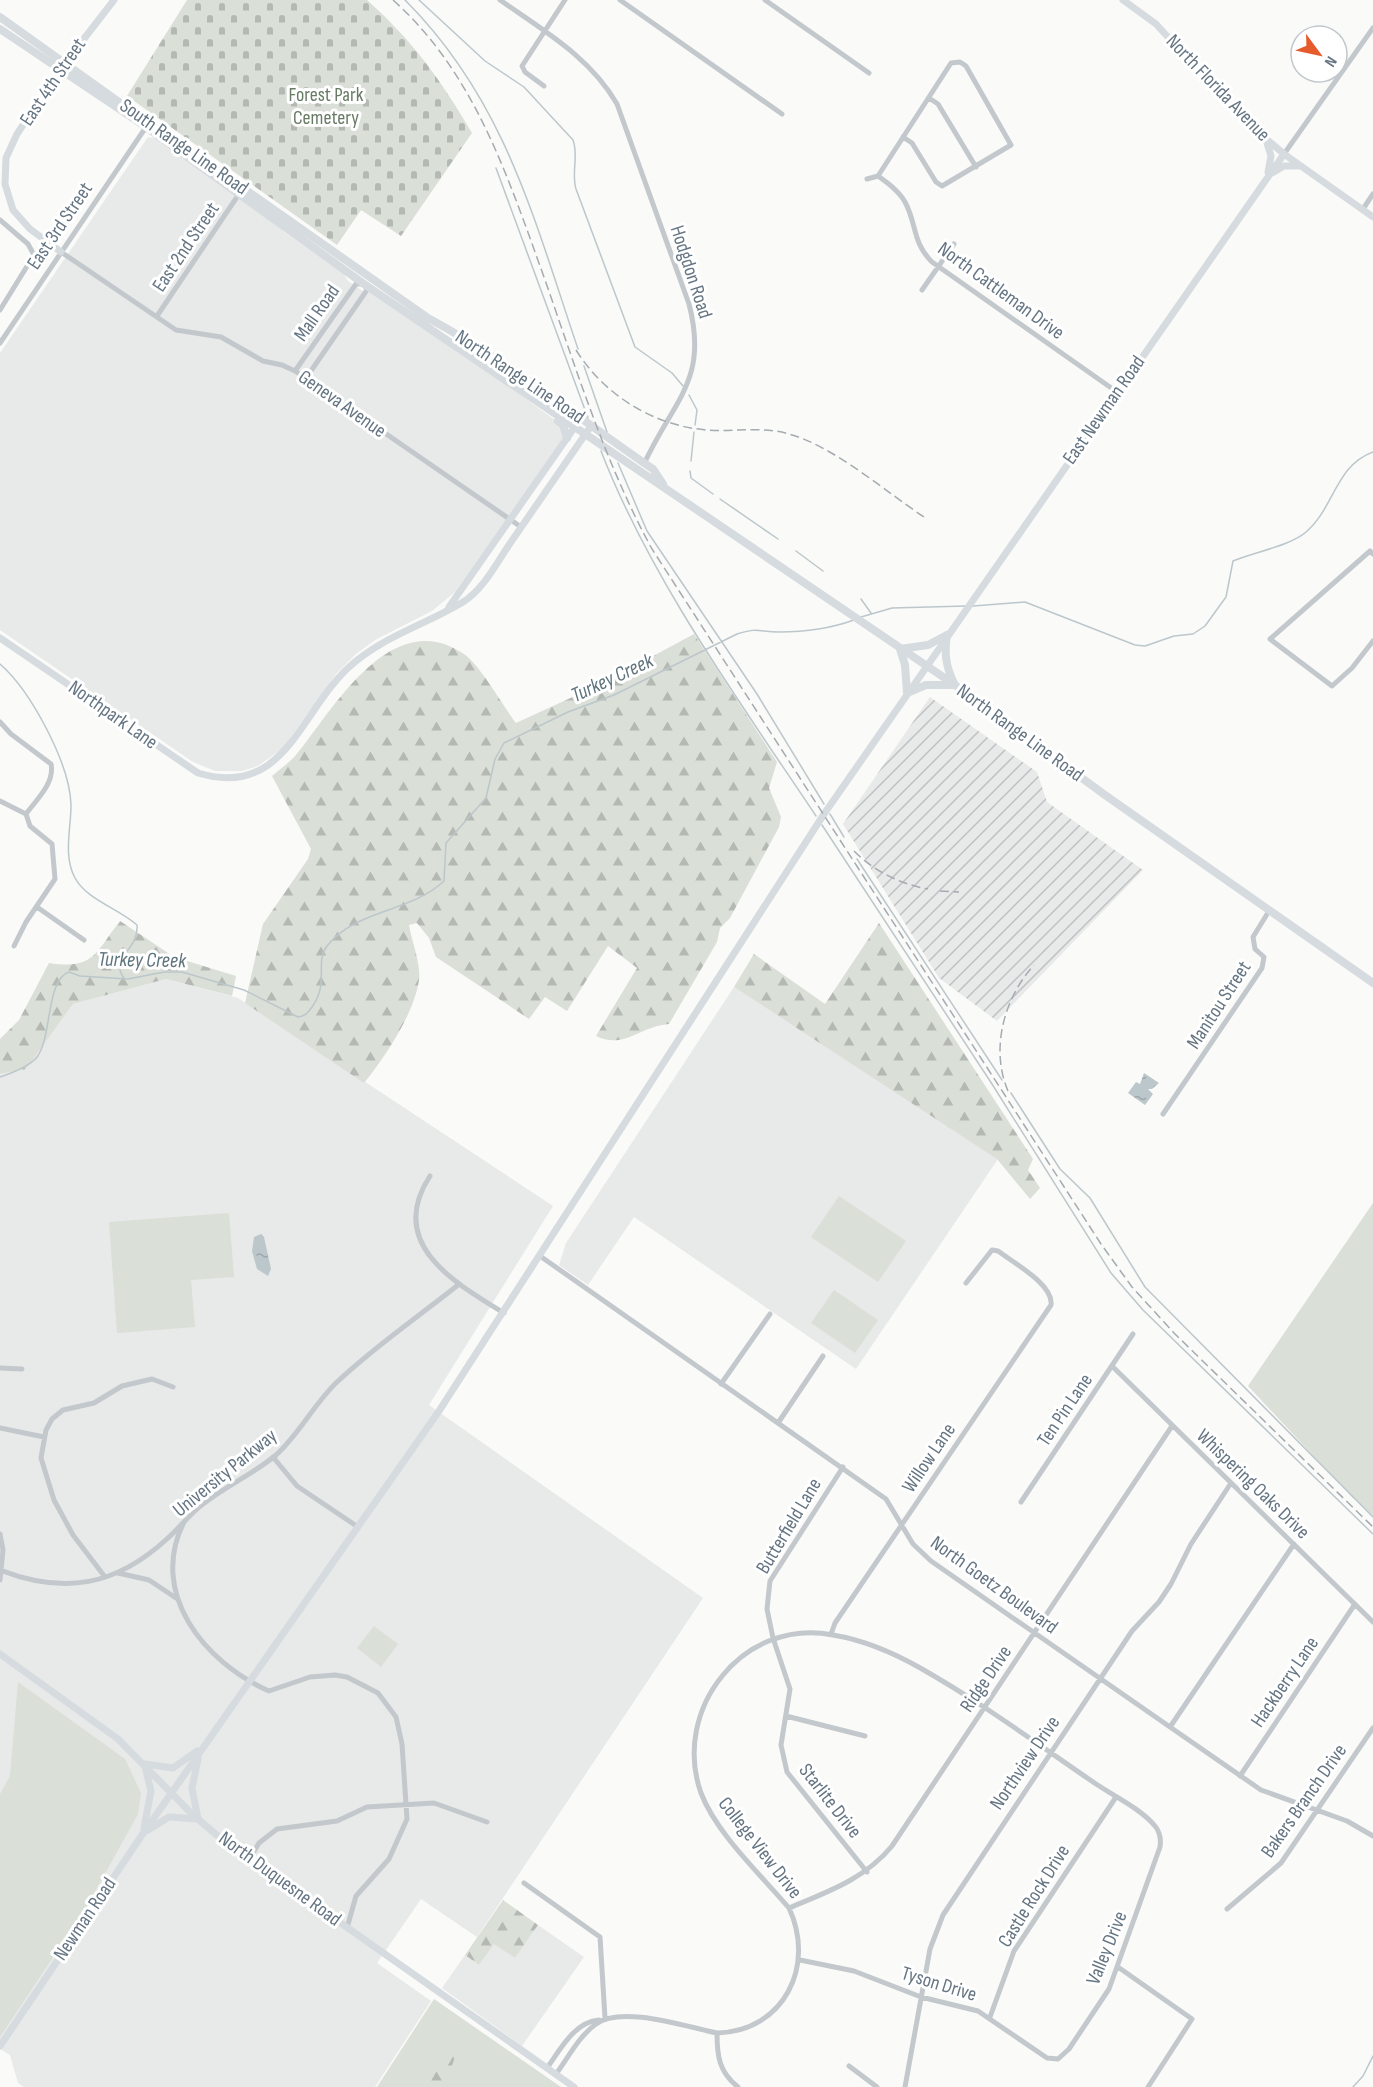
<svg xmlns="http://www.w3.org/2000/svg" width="1373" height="2087" viewBox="0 0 1373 2087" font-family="'Sofia Sans Condensed',sans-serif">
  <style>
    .built { fill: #e8e9e9 }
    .industrial { fill: url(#industrial-furrows) }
    .grass { fill: #dadfd7 }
    .forest { fill: url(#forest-firs) }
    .cemetery { fill: url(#cemetery-stones) }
    .water { fill: url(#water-ripples) }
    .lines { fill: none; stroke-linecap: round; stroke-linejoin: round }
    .stream { stroke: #bcc7cc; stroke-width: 1.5 }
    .street { stroke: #c3c8cc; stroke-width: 5 }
    .secondary { stroke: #d6dbdf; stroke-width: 7 }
    .primary { stroke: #d6dbdf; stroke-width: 8 }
    .rail { stroke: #a4abb1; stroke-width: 1.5; stroke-dasharray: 9 4.5; stroke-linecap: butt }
    .labels { text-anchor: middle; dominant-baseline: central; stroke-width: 6; stroke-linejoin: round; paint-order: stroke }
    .street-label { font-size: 20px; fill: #657583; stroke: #fff }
    .park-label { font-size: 20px; fill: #677a64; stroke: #fff }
    .water-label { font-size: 21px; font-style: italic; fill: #5f747c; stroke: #fff }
  </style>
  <defs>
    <pattern id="industrial-furrows" width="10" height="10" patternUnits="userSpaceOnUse" patternTransform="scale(1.5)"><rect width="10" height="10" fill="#e8e9e9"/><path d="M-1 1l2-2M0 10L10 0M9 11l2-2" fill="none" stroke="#c0c1c2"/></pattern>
    <pattern id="forest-firs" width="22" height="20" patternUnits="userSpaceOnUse" patternTransform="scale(1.5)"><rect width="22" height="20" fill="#dadfd7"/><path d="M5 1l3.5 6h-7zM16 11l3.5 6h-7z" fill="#b4b9b4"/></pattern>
    <pattern id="cemetery-stones" width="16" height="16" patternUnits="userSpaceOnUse" patternTransform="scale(1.5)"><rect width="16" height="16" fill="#dadfd7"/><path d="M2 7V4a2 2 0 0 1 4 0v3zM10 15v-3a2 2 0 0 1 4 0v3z" fill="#b4b9b4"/></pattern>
    <pattern id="water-ripples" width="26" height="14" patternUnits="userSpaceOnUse" patternTransform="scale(1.5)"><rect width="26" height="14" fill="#bcc7cc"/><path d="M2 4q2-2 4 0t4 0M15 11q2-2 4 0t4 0" fill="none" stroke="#9ca6ab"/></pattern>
  </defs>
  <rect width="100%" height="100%" fill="#fafaf8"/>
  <path class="built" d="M 148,137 L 156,138 L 276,222 L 283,231 L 344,274 L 348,281 L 367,294 L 371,291 L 485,369 L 559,423 L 564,437 L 455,592 L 432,611 L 375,640 L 356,654 L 336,674 L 283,748 L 258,766 L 242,771 L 215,771 L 193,762 L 0,630 L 0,353 Z
    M 166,979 L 238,998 L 553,1206 L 429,1405 L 703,1598 L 477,1937 L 421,1899 L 377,1963 L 431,2001 L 375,2087 L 24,2087 L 18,2083 L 10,2055 L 0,2049 L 0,1074 L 26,1069 L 73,1004 Z
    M 734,987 L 998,1159 L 856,1369 L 634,1217 L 588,1285 L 559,1265 L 566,1243 Z
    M 538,1925 L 584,1957 L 522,2046 L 442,1988 L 465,1955 L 479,1965 L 494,1943 L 515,1958 Z"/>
  <path class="industrial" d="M 930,697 L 1037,772 L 1047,802 L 1143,870 L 997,1021 L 939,978 L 843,824 Z"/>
  <path class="grass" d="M 839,1196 L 906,1241 L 878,1282 L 811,1237 Z
    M 1373,1203 L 1373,1516 L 1351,1496 L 1248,1386 Z
    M 229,1213 L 234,1277 L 191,1280 L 195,1327 L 117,1333 L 109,1222 Z
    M 834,1290 L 878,1320 L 855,1353 L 811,1323 Z
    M 374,1626 L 398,1644 L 381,1667 L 357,1648 Z
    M 18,1682 L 125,1759 L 141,1793 L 138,1814 L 86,1908 L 0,2037 L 0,1794 L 10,1776 Z
    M 434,1999 L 561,2087 L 377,2087 Z"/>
  <path class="forest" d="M 694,634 L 777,762 L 769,788 L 781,817 L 779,827 L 730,918 L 720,928 L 717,942 L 669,1024 C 640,1026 624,1050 596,1036 L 637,968 L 608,946 L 567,1011 L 545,997 L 529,1019 L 436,957 L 429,938 L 417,923 L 409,925 C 412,943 421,963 419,980 C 414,1014 385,1057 364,1083 L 245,1003 L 263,924 L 308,859 L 311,849 L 272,776 C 280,769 289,763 296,755 C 333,710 391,604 464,654 C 480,665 503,706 516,723 L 603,683 Z
    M 120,921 L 174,957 L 236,976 L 232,996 L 166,979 L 73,1004 L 26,1069 L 0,1074 L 0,1039 L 19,1020 L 49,963 C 94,970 95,953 120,921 Z
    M 879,923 L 1033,1159 L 1028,1170 L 1040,1188 L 1030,1199 L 997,1159 L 734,987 L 754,954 L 825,1004 Z
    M 503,1900 L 538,1925 L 515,1958 L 494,1944 L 479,1965 L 465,1955 Z
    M 448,2037 L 457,2040 L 458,2049 L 444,2087 L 423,2087 Z"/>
  <path class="cemetery" d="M 187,0 L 367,0 C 413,41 441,80 472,133 L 401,236 L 361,210 L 337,245 L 127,96 Z"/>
  <path class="water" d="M 1144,1073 L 1159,1083 L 1152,1089 L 1148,1089 L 1153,1094 L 1145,1105 L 1128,1093 L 1136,1082 L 1140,1084 Z
    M 261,1234 L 264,1237 L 271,1269 L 268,1276 L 257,1269 L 252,1251 L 254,1237 Z"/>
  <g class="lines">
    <path class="stream" d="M 405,0 C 505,100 534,219 578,349
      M 419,0 L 485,61 L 524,87 L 573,140 C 579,156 571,173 576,189 L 635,347 L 672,373 L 683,386
      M 496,168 L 588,418
      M 584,366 L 607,432
      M 689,395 L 697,410 L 695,425
      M 601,451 C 651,580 740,702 816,816
      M 691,461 L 694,432
      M 618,463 L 647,531 L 757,694 L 824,804
      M 690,471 L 691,478 L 713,494
      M 720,499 L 778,539
      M 796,551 L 823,571
      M 861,599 L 871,613
      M 973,606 L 1025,602 L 1135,645 L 1145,646 L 1174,636 L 1193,634 L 1205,626 L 1226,597 L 1233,561 C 1254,552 1290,546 1306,532 C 1335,507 1335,466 1373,452
      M 861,617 L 892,608 L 966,606
      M 0,664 C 31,691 70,764 71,805 C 71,829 63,856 75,878 C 87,900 118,908 137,925 C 139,952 108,956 124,978
      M 830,814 L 844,837
      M 822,825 L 992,1084 L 1111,1273 L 1143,1310 L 1373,1534
      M 857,859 L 1002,1080
      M 0,1077 C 12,1073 29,1067 37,1057 C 52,1038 46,979 69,972 L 80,976 L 128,979 L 164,972 L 182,972 L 244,990 L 298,1017 C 305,1016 308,1013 312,1007 C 330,982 314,963 327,946 C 356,909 410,913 444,881 L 446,843 L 486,798 L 495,759 L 504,743 L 568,712 L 614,695 L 737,634 C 758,627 759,632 779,632 C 805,632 829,629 854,620
      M 1011,1093 L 1060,1169 L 1090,1198 L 1145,1287 L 1373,1517
      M 1353,2087 L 1363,2076 L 1373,2056"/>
    <path class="street" d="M 500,0 C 544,31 590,57 617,104 L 689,304 C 709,381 673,400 644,464
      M 620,0 L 782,114
      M 765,0 L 869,73
      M 544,86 L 525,72 L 522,66 L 565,0
      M 929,98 L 938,104 L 976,167
      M 1284,154 L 1373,28
      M 878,176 L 951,63 L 960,62 L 966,66 L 1011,145 L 942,186 L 936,182 L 912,143 L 903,137
      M 867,179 L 878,176 C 888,183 899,191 905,202 C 917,224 912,242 932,262 L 1117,392
      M 1363,209 L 1373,194
      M 0,220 L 28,244 L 34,255 L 0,310
      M 61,252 L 176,330 L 221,337 L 263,361 L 282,365 L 295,371 L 521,527
      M 922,290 L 954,244
      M 157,316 L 239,194
      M 0,343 L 146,127
      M 295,371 L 356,284 L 364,284 L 367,290 L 306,378
      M 1373,554 L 1370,551 L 1270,639 L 1332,686 L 1352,668 L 1373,641
      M 0,722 L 11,734 L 51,764 C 55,783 37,799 26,814
      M 0,801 L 26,814
      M 37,907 L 84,940
      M 14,946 L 26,922 L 55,879 L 52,844 L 30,826 L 26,814
      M 1163,1114 L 1262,968 L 1264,957 L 1255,949 L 1253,937 L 1269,911
      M 430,1176 C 386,1243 453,1282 504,1313
      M 540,1256 L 886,1499 L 913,1544 L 931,1561 L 1170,1727 L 1261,1790 L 1347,1821 L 1373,1836
      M 1112,1366 L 1373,1622
      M 0,1368 L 22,1369
      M 721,1384 L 770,1314
      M 778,1423 L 823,1356
      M 0,1428 L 44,1437
      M 273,1457 L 297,1486 L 358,1527
      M 843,1467 L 770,1581 L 767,1609 L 773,1638 L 790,1689 L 781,1745 L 787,1772 L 867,1872
      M 1021,1502 L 1133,1334
      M 184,1522 C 148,1593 204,1662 269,1691 L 310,1677 L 335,1675 L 347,1677 L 378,1693 L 396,1717 L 402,1744 L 407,1819 L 389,1859 L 356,1896 L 347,1928
      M 0,1534 L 3,1550 L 0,1580
      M 0,1570 C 65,1595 116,1586 168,1538 C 178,1529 187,1518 197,1509 C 221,1488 251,1476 276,1455 C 300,1433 314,1404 337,1382 C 375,1346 418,1317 458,1285
      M 118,1573 L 149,1580 L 176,1598
      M 105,1577 L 73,1535 L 54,1500 L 41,1458 L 46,1430 L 52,1419 L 63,1410 L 94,1403 L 122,1386 L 152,1379 L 173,1387
      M 831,1634 L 835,1623 L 1051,1305 C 1054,1285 1014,1263 998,1251 L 992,1250 L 966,1283
      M 786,1716 L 865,1736
      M 1170,1727 L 1294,1544
      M 1240,1776 L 1355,1604
      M 250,1858 L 259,1843 L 277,1829 L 337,1821 L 367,1807 L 434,1803 L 487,1822
      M 524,1883 L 600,1937 L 605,2018
      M 789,1908 C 827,1892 865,1879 892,1846 L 1172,1426
      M 1227,1909 L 1281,1863 L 1373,1728
      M 1118,1967 L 1192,2019 L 1148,2087
      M 990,2017 L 1014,1951 L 1116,1797
      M 717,2033 C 717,2056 719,2072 738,2087
      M 849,2066 L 877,2087
      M 547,2068 C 560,2050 574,2022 599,2020
      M 556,2074 C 568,2058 579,2036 596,2024 C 621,2005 687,2027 717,2033 C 784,2031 816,1966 789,1908 C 761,1875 716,1833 701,1793 C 671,1709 744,1617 833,1635 C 863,1640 896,1654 922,1669 C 982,1703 1039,1745 1096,1784 C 1114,1796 1141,1809 1155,1826 C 1160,1832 1161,1840 1160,1847 L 1109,1989 L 1069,2049 L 1058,2059 L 1047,2058 L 978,2011 L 921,1997 L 854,1971 L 800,1960
      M 905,2087 L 930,1949 L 943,1915 L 1132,1631 L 1159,1602 L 1171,1584 L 1191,1544 L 1231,1483"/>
    <path class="secondary" d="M 1123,0 L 1156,24 L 1244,120 L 1284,154 L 1373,217
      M 1266,140 L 1271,156 L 1268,172
      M 1272,173 L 1284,166 L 1301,166
      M 61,252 L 30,229 L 13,210 L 5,184 L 6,158 L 17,134 L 59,71 L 114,0
      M 449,607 L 581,418
      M 0,638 L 198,773 C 284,799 299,714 348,668 C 381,637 425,625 463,602 C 484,589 497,562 511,542 C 538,503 565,464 591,426
      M 0,1654 L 118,1739 L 193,1815 L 224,1841 L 574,2087
      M 145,1764 L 173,1768 L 197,1751
      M 144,1828 L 151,1791 L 145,1766
      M 148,1830 L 169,1817 L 198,1819 L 192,1788 L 198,1759
      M 0,2046 L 142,1835 L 439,1411 L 824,814 L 1284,154"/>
    <path class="primary" d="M 0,17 L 126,107
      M 0,29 L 146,127 L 364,284 L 955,685 L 1105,795 L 1373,983
      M 162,131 L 428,318 C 508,361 578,418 653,469 L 663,484
      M 558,421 L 563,425 L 567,438
      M 947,635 L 928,645 L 900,649 L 905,665 L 907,693 L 926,685 L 952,685
      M 947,635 C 944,654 946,668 955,685"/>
    <path class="rail" d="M 393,0 C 468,67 502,160 535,252 C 571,351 601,456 652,549 L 1101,1244 L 1132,1287 L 1174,1333 L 1373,1527
      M 576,350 C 604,395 654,426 707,430 C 735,432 762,426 789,434 C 833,446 885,491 924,517
      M 854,851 C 874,871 900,884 928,889
      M 940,891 L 959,892
      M 1008,1091 C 990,1049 1004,998 1034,965"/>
  </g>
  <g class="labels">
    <g class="street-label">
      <text transform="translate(53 82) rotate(-56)">East 4th Street</text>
      <text transform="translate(1218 88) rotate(46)">North Florida Avenue</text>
      <text transform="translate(184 147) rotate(35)">South Range Line Road</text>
      <text transform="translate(60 226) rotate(-56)">East 3rd Street</text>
      <text transform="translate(186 247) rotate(-56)">East 2nd Street</text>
      <text transform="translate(691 272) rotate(72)">Hodgdon Road</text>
      <text transform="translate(1001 291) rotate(36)">North Cattleman Drive</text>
      <text transform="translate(317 313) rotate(-55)">Mall Road</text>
      <text transform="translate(520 377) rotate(34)">North Range Line Road</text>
      <text transform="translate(342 404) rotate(35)">Geneva Avenue</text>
      <text transform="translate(1104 410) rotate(-55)">East Newman Road</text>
      <text transform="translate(113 715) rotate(35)">Northpark Lane</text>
      <text transform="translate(1020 733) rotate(36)">North Range Line Road</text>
      <text transform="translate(1219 1005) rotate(-57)">Manitou Street</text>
      <text transform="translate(1065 1410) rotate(-56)">Ten Pin Lane</text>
      <text transform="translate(929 1458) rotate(-56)">Willow Lane</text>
      <text transform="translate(225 1473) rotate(-39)">University Parkway</text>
      <text transform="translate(1253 1484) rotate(44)">Whispering Oaks Drive</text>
      <text transform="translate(789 1526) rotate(-59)">Butterfield Lane</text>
      <text transform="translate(994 1585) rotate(36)">North Goetz Boulevard</text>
      <text transform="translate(986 1679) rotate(-56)">Ridge Drive</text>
      <text transform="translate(1285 1682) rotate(-56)">Hackberry Lane</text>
      <text transform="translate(1025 1763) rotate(-56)">Northview Drive</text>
      <text transform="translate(830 1801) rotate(52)">Starlite Drive</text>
      <text transform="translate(1304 1801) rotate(-55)">Bakers Branch Drive</text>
      <text transform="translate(760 1848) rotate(52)">College View Drive</text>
      <text transform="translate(280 1879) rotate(36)">North Duquesne Road</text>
      <text transform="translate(1034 1896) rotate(-58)">Castle Rock Drive</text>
      <text transform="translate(85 1919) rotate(-56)">Newman Road</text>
      <text transform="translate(1107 1948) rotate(-68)">Valley Drive</text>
      <text transform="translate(939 1984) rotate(17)">Tyson Drive</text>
    </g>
    <g class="park-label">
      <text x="326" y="95">Forest Park<tspan x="326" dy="23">Cemetery</tspan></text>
    </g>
    <g class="water-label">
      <text transform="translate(612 678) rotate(-25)">Turkey Creek</text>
      <text transform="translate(142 960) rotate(1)">Turkey Creek</text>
    </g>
  </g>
  <g transform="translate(1319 54) rotate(123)"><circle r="28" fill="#ffffff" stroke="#c1c8cd" stroke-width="1.5"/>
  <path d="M0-4.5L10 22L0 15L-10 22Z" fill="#e65b2c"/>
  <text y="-9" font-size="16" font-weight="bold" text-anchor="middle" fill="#657583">N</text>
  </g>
</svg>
